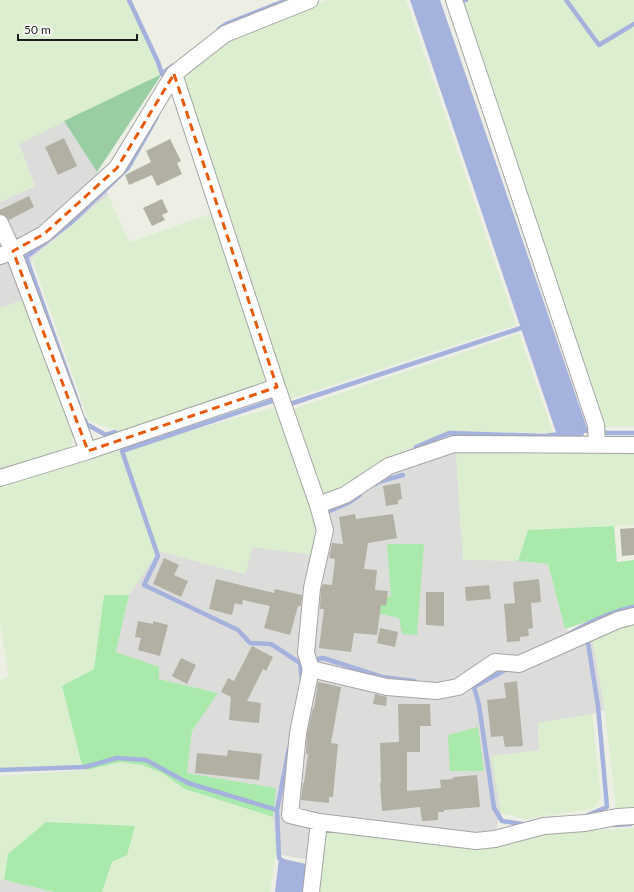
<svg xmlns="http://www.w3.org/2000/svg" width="634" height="892" viewBox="0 0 634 892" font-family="Lato,sans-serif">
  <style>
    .residential { fill: #dcdcdb }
    .farmland { fill: #dbeecf }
    .grass { fill: #aae9ac }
    .forest { fill: #99cea5 }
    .water { fill: #a4b2dd }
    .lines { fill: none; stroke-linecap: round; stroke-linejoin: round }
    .stream { stroke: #a4b2dd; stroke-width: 4.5 }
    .building { fill: #b1b0a3 }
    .minor-casing { stroke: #a5a5a5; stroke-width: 18 }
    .minor { stroke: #fff; stroke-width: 16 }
    .marked { fill: none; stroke: #e8590c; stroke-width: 3; stroke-dasharray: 8 5; stroke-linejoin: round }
  </style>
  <rect width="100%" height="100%" fill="#edefe4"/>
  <path class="residential" d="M 64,121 L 97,172 L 108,195 L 32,258 L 24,300 L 0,308 L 0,202 L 35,186 L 19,144 Z
    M 449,431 L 456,451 L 463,559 L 518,561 L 548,564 L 565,629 L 593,641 L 605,710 L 592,714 L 538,723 L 539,750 L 492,756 L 501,813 L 491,846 L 321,862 L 276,854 L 273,817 L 275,788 L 187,773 L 192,731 L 218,693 L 159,679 L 116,652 L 129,595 L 158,551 L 245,574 L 253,547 L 314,555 L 321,493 L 340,492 L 378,463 Z
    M 0,879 L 4,880 L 54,892 L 0,892 Z"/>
  <path class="farmland" d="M 0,0 L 129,0 L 158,62 L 162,74 L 19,144 L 35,186 L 0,202 Z
    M 326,0 L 406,0 L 516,325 L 290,399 L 183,78 L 235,37 L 309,9 Z
    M 461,0 L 634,0 L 634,427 L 603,427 Z
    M 108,195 L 129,242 L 214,213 L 267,383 L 122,432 L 89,421 L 32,259 Z
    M 24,300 L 73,436 L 70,451 L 0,470 L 0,308 Z
    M 519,334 L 553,433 L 449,431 L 378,463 L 340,492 L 321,493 L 293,409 Z
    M 276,407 L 318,529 L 314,555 L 253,547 L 245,574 L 158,551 L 129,595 L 104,595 L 94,669 L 62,686 L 82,765 L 0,768 L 0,680 L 9,677 L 0,624 L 0,484 Z
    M 456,451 L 634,453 L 634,525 L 528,530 L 518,561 L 463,560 Z
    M 634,624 L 634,808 L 616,810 L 605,710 L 593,641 L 618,627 Z
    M 592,714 L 601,798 L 595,808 L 525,819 L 501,813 L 491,756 L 539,750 L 538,723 Z
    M 120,762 L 142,765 L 162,773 L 185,789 L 273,817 L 276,854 L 270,892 L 102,892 L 112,862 L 127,855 L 135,826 L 8,854 L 4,880 L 0,879 L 0,776 L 87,770 Z
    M 325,828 L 491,846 L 544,833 L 634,828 L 634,892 L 318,892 Z"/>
  <path class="grass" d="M 614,526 L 617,562 L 634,560 L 634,606 L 565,629 L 548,564 L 518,561 L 528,530 Z
    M 387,544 L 424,544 L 417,635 L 402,634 L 399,618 L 354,608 L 357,593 L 391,597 Z
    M 104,595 L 129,595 L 116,652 L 159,667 L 159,679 L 218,693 L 192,731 L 187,773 L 276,788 L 273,817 L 185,789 L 162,773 L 142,765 L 120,762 L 87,770 L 82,765 L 62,686 L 94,669 Z
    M 478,727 L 484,771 L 450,771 L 448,735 Z
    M 46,822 L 135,826 L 127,855 L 112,862 L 102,892 L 54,892 L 4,880 L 8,854 Z"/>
  <path class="forest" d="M 162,74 L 97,172 L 64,121 Z"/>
  <path class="water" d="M 410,0 L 440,0 L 587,428 L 582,438 L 558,438 Z
    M 279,858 L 306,864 L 304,892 L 275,892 Z"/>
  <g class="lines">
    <path class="stream" d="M 129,0 L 158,62 L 162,74 L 172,66
      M 465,0 L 466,0
      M 566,0 L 599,45 L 634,24
      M 219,29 L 226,24 L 287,0
      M 272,401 L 122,451 L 158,556 L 144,585 L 238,630 L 250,643 L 271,644 L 300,663 L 323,658 L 382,677 L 414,681
      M 293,403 L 521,328
      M 79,406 L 26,257 L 72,222 L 128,168 L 157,117
      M 85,420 L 86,424 L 106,435 L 115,432
      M 581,430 L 608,433 L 634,433
      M 416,447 L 449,433 L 545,436 L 560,434
      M 376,484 L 378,482 L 403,475
      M 330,511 L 350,502 L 360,495
      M 569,634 C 588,623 613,611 634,607
      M 588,643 L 598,706 L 607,807 L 588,815
      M 300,663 L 302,680
      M 468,686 L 474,687 L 507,669
      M 474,687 L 479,705 L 494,808 L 502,821 L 522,824
      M 0,770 L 85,767 L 117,758 L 146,760 L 188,783 L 277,810
      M 615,825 L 631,824
      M 283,861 L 279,858 L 277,810 L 289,748"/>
  </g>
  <path class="building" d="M 64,138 L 77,166 L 58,175 L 45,147 Z
    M 170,139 L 181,161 L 177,163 L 182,174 L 157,186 L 152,175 L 129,185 L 125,175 L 151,162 L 146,151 Z
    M 29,196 L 34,207 L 9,220 L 5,215 L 0,214 L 0,210 Z
    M 162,199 L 168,212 L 162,215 L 165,220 L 152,226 L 143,208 Z
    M 400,483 L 402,499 L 398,500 L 398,504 L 386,506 L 383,486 Z
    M 355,514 L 356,519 L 393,514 L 397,538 L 368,543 L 364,569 L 377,570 L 375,590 L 388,591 L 386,606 L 381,605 L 377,635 L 354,633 L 351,652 L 319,648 L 324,609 L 320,609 L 321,589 L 323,584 L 332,585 L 335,559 L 329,558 L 332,543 L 343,544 L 339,517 Z
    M 634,528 L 634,555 L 622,556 L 620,529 Z
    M 164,558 L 179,565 L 174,575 L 188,581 L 181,597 L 153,584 Z
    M 216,579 L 274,593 L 275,589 L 302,595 L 301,606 L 298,606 L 290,635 L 264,628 L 270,606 L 243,600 L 242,605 L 235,603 L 232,615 L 209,609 Z
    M 539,579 L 541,602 L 531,603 L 533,628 L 528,629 L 529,636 L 520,637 L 520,641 L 507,642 L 504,604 L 515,603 L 513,582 Z
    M 489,585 L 491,599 L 466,601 L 465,587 Z
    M 426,592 L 444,592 L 444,626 L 426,625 Z
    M 138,621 L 153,624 L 153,621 L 168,625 L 160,656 L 138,650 L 141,638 L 135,637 Z
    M 380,628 L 398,632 L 395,647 L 377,643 Z
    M 252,646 L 273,657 L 266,671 L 263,669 L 247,701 L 261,703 L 259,723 L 229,720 L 231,697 L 221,692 L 228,678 L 234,681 Z
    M 181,658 L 196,665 L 187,684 L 172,676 Z
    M 517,681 L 523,746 L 505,747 L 503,736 L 491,737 L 487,700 L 506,698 L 504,683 Z
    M 318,682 L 341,687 L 331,743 L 338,744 L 333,797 L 329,797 L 329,803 L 301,800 L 303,783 L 304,783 L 308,754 L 306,754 L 307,734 L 313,708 L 314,708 Z
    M 375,694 L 387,697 L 386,706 L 373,704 Z
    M 398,704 L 430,704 L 431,726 L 420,726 L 420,752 L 407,752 L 407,791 L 441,788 L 440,780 L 453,779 L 453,777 L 477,775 L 480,807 L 444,810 L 444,812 L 438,812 L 438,820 L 422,821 L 420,807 L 382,811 L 380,783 L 381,783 L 380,743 L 399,742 Z
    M 228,750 L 262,754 L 259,780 L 195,773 L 197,753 L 227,756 Z"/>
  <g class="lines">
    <defs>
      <path id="minor" d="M 310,0 L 225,34 L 174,74 L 277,387 L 318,505 L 325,530 L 312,588 L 306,653 L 311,669 L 298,733 L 290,815 L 319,822 L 476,841 L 495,839 L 544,826 L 585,823 L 617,817 L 634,816
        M 454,0 L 596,425 L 597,445
        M 0,223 L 13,251 L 88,451
        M 0,256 L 13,251 L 44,234 L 117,168 L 174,74
        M 0,478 L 88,451 L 277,387
        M 318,505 L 345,495 L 389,466 L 454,444 L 634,445
        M 311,669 L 387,687 L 437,691 L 458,687 L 495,662 L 519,664 L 618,620 L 634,616
        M 311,892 L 319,822"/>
    </defs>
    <use href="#minor" class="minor-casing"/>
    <use href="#minor" class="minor"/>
  </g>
  <path class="marked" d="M 174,74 L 277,387 L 88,451 L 13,251 L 44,234 L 117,168 Z"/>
  <path d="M18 34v6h119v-6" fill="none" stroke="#1e1e1e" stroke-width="2"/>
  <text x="24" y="34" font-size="12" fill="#1e1e1e" stroke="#ffffff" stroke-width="3" paint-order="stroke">50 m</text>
</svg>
